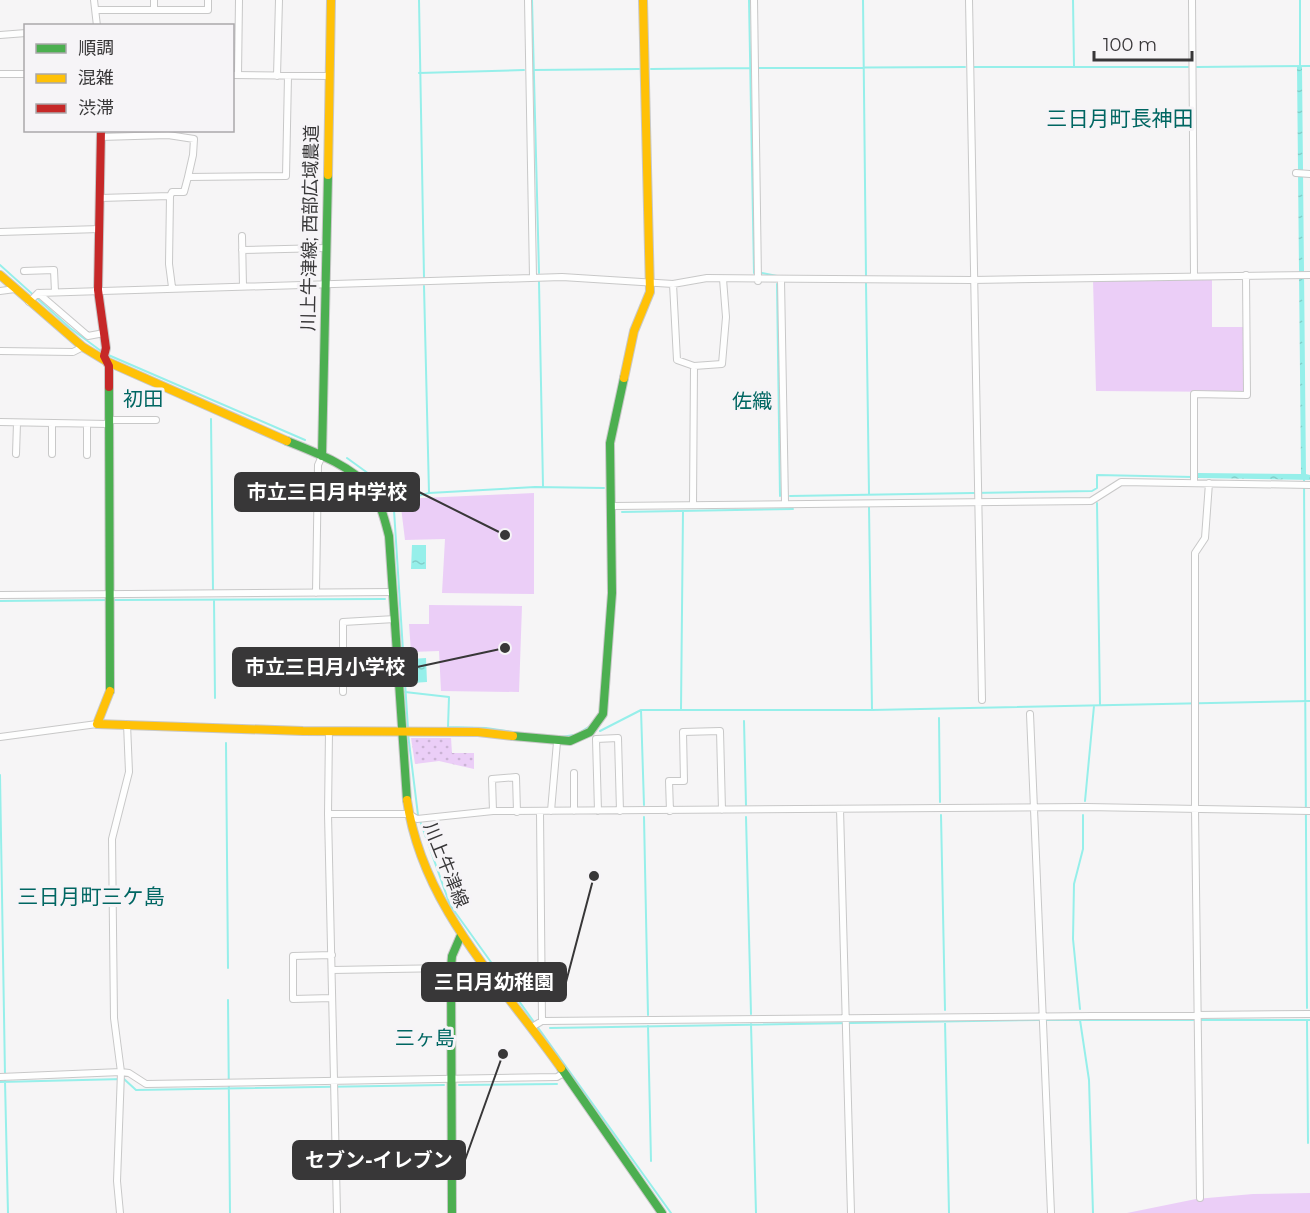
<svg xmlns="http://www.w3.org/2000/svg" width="1310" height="1213" viewBox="0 0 1310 1213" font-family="Montserrat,'Noto Sans JP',sans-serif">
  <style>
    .grass { fill: #ebcef7 }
    .park { fill: url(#park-dots) }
    .water { fill: url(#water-ripples) }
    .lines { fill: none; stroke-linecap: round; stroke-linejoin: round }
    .stream { stroke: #96efea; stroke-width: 2 }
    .street-casing { stroke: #c8c8c8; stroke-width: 8 }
    .fast-casing { stroke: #c8c8c8; stroke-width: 10 }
    .slow-casing { stroke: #c8c8c8; stroke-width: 10 }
    .jam-casing { stroke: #c8c8c8; stroke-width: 10 }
    .street { stroke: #fefefe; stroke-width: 6 }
    .fast { stroke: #4caf50; stroke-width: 8 }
    .slow { stroke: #ffc107; stroke-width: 8 }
    .jam { stroke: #c62828; stroke-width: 8 }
    .labels { text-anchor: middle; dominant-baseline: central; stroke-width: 6; stroke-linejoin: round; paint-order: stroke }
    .street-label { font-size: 18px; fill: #383738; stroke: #f6f4f7 }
    .neighbourhood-label { font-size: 20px; fill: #006662; stroke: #f6f4f7 }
    .quarter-label { font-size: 21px; fill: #006662; stroke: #f6f4f7 }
    .leader { fill: none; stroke: #383738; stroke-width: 2 }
    .callout-dot { fill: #383738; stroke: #f6f4f7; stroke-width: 2 }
    .callout { fill: #383738; stroke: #383738; stroke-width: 2 }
    .callout-label { font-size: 20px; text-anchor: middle; font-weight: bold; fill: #fff }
  </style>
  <defs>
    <pattern id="park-dots" width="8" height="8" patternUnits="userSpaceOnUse" patternTransform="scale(1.5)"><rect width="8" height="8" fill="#ebcef7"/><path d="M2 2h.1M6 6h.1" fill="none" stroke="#cab2d4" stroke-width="1.8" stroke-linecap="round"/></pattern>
    <pattern id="water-ripples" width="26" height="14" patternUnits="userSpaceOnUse" patternTransform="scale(1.5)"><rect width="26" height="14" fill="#96efea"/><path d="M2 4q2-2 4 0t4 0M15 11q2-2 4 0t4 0" fill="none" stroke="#82cec9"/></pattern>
  </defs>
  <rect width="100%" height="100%" fill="#f6f5f6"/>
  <path class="grass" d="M 1212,278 L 1212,327 L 1244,327 L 1245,392 L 1096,391 L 1093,280 Z
    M 534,493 L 534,594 L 442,593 L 445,539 L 405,540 L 400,499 Z
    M 429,605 L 522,606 L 519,692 L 441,691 L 439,651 L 411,652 L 409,624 L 429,624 Z
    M 1310,1193 L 1310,1213 L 1127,1213 L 1196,1199 L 1253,1194 Z"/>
  <path class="park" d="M 411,738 L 451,738 L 452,753 L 474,753 L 474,769 L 439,761 L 415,764 Z"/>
  <path class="water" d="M 1297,67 L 1302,67 L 1306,474 L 1310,475 L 1310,480 L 1198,478 L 1198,473 L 1301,474 Z
    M 412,545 L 426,545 L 426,569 L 411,569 Z
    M 426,658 L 427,682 L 412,683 L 411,659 Z"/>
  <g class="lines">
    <path class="stream" d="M 419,0 L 424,277
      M 532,0 L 539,273
      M 749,0 L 754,273
      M 863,0 L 866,276
      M 1073,0 L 1074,66
      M 1300,0 L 1300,69
      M 974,67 L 1188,67
      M 1197,67 L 1310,66
      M 759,68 L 965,67
      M 651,69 L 751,68
      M 533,70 L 639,69
      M 419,73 L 524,70
      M 0,265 L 70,328 L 101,351
      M 762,273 L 777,276
      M 539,282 L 543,486
      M 866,283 L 869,494
      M 777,284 L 780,496
      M 424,286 L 429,493
      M 106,354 L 305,440
      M 211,419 L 213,590
      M 347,458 L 376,479 L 394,510 L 408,729
      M 1304,477 L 1307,1008
      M 395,494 L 417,496 L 429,493 L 535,487 L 604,488
      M 790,496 L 1092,491 L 1097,488 L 1097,475 L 1193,477
      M 1097,503 L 1100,705
      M 869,507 L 872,710
      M 622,512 L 793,509
      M 115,600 L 385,599
      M 214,600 L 215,698
      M 0,601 L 109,600
      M 405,692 L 449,697 L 448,727 L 486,728 L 555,738 L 574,735
      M 681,709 L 683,511
      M 641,710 L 644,805
      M 939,718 L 940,802
      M 744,721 L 746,805
      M 600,731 L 641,710 L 872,710 L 1310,701
      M 579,733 L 590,726
      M 408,734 L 418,815 L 450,905 L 671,1213
      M 226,743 L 228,968
      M 0,775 L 5,1075
      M 1085,801 L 1094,706
      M 941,815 L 945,1010
      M 644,817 L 648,1015
      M 746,817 L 751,1014
      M 228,1000 L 230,1213
      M 1080,1009 L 1073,939 L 1074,884 L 1083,849 L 1083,815
      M 1080,1020 L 1089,1080 L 1093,1213
      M 1307,1020 L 1308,1143
      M 945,1021 L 949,1213
      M 751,1024 L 756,1213
      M 648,1026 L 651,1161
      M 550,1028 L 1038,1020 L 1310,1020
      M 5,1081 L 8,1213
      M 0,1082 L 124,1079 L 136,1090 L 444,1085
      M 459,1085 L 557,1084"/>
    <defs>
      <path id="street" d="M 94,0 L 97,26
        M 528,0 L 533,277
        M 754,0 L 758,281
        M 969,0 L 982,700
        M 1192,0 L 1194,275
        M 96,10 L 208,10 L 208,0
        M 154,10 L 154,0
        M 0,35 L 26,33
        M 0,74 L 26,74
        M 232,75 L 330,76
        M 238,75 L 239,0
        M 277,76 L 279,0
        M 101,137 L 168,135 L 194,139 L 193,155 L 188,177
        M 1296,173 L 1310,174
        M 170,196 L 169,264 L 172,287
        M 100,198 L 170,196 L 172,192 L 184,192 L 188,177 L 286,176 L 288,76
        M 0,232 L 100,229
        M 242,236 L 243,286
        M 242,250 L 326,248
        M 24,271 L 54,270 L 55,292
        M 781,280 L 785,503
        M 673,284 L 677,360 L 694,366
        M 0,291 L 15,289
        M 38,293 L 88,336 L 104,333
        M 29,302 L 38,293 L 562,277 L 673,284 L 707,278 L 972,280 L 1310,275
        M 0,351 L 73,352 L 83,347
        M 108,420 L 156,420
        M 0,422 L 108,424
        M 16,454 L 17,423
        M 52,454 L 52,423
        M 87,455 L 87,424
        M 1194,483 L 1194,394 L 1247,395 L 1246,275
        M 693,505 L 694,366 L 722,364 L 726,317 L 723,279
        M 612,506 L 1091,501 L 1121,482 L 1310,485
        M 316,593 L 318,465 L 322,456
        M 0,595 L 393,592
        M 343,692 L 343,622 L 395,619
        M 1030,714 L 1051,1213
        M 329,731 L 328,814 L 337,1213
        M 0,737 L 97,724
        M 840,809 L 851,1213
        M 493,811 L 492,779 L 516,777 L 517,812
        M 551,811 L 557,742
        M 574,811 L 574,773
        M 598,811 L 596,739 L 618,738 L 620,811
        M 670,811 L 669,781 L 684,781 L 683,732 L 720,731 L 722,810
        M 540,813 L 542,1021
        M 328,814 L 409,814 L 417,819 L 493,811 L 1086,807 L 1310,811
        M 332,955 L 293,956 L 293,999 L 332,998
        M 332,970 L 451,968
        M 532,1027 L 542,1021 L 1310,1014
        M 0,1077 L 121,1072 L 129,1073 L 146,1084 L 557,1077 L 564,1073
        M 1200,1198 L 1195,809 L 1195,553 L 1205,538 L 1209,483
        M 120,1213 L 117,1181 L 121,1072 L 114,1018 L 112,839 L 129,772 L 127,724"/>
      <path id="fast" d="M 109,387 L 110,691
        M 287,441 C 314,452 350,465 370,488 C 380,500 385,521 389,536 L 407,800
        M 322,456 L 328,175
        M 513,736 L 570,741 L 590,732 L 603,714 L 612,593 L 610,443 L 624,378
        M 561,1068 L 662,1213
        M 452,1213 L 451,968 L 452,956 L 461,935"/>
      <path id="slow" d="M 328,175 L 331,0
        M 0,275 L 83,347 L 106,361 L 287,441
        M 624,378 L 634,331 L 650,292 L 643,0
        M 110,691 L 97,724 L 303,731 L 478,732 L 513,736
        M 407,800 C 422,907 502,984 561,1068"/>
      <path id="jam" d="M 101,130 L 98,290 L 106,348 L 104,356 L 109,366 L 109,387"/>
    </defs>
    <use href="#street" class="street-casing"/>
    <use href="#fast" class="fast-casing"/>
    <use href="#slow" class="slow-casing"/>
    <use href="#jam" class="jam-casing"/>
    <use href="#street" class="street"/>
    <use href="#fast" class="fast"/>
    <use href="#slow" class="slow"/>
    <use href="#jam" class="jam"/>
  </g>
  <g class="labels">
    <g class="street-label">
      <text transform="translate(310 228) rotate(-89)">川上牛津線; 西部広域農道</text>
      <text transform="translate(446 865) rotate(68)">川上牛津線</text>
    </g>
    <g class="neighbourhood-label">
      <text x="143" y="399">初田</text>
      <text x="752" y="401">佐織</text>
      <text x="425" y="1038">三ヶ島</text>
    </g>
    <g class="quarter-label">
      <text x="1120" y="118">三日月町長神田</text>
      <text x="91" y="896">三日月町三ケ島</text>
    </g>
  </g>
  <path class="leader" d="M505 535L419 492M505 648L417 667M594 876L566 982M503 1054L465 1160"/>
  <g class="callout-dot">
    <circle cx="505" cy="535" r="6"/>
    <circle cx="505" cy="648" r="6"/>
    <circle cx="594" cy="876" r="6"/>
    <circle cx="503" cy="1054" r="6"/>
  </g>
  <g class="callout">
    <rect x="235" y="473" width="184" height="38" rx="6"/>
    <rect x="233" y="648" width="184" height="38" rx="6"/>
    <rect x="422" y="963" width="144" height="38" rx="6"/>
    <rect x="293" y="1141" width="172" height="38" rx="6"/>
  </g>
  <g class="callout-label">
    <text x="327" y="499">市立三日月中学校</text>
    <text x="325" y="674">市立三日月小学校</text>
    <text x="494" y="989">三日月幼稚園</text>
    <text x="379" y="1167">セブン-イレブン</text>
  </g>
  <rect x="24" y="24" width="210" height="108" fill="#f6f4f7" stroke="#aaa8ab" stroke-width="1.5"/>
  <rect x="36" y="44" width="30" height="9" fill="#4caf50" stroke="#aaa8ab" stroke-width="1.5"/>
  <text x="78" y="54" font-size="18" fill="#383738">順調</text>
  <rect x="36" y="74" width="30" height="9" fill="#ffc107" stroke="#aaa8ab" stroke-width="1.5"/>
  <text x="78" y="84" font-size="18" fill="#383738">混雑</text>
  <rect x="36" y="104" width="30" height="9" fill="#c62828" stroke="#aaa8ab" stroke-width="1.5"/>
  <text x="78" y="114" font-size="18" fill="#383738">渋滞</text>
  <path d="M1094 51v9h98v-9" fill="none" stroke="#383738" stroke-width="3"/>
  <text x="1103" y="51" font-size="18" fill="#383738" stroke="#f6f4f7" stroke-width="4.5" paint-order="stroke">100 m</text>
</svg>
